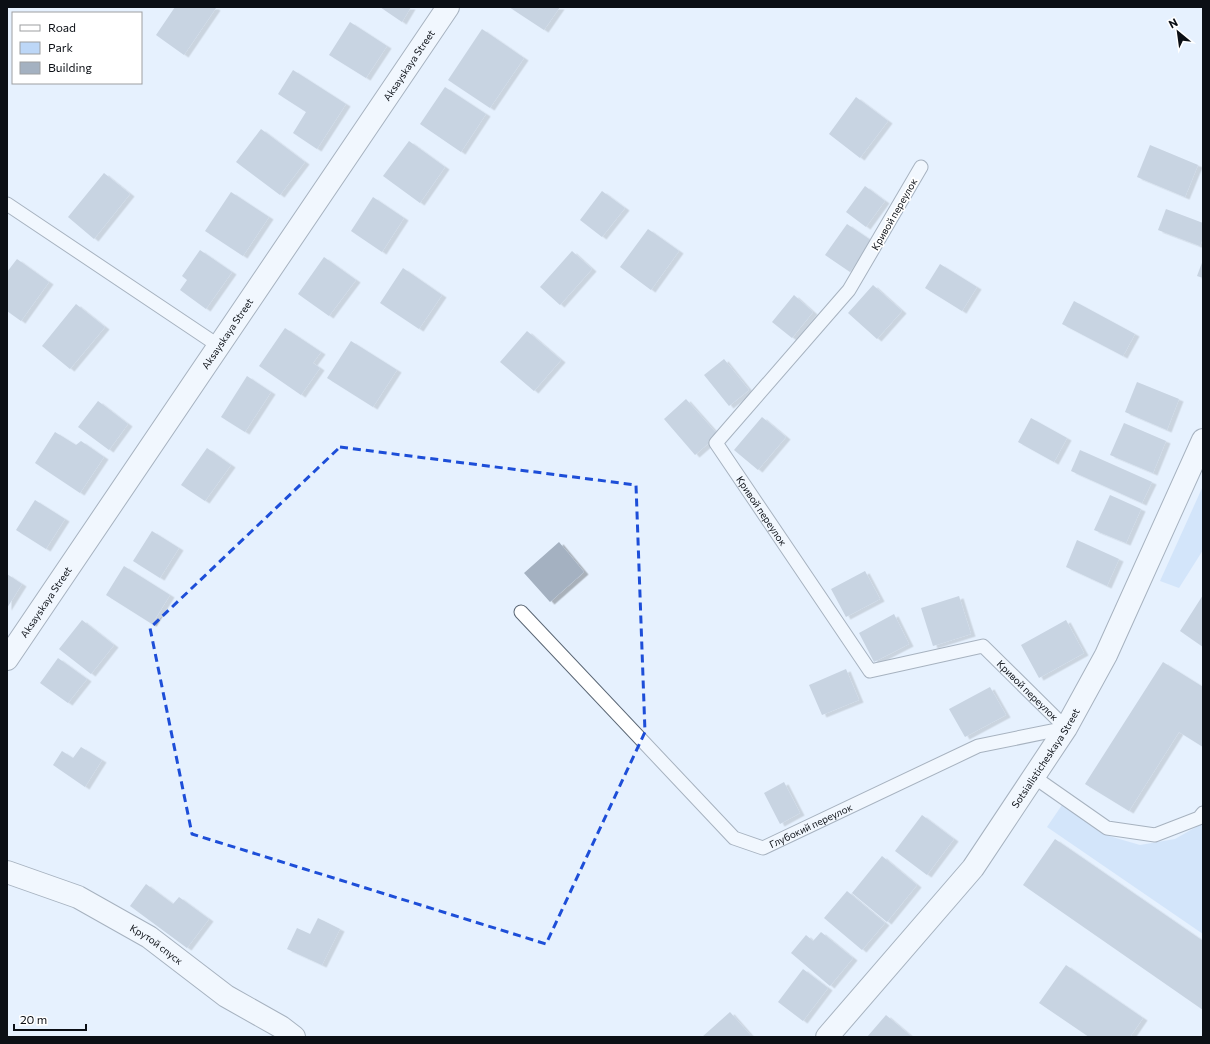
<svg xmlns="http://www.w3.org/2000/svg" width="1210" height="1044" viewBox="0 0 1210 1044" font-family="Commissioner,sans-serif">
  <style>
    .green { fill: #bdd7f7 }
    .building { fill: #a4b1c1; filter: url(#shadow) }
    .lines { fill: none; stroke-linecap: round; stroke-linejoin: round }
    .lane-casing { stroke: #5b6775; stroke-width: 15 }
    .street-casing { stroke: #5b6775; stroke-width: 24 }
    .lane { stroke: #fff; stroke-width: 13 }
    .street { stroke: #fff; stroke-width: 22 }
    .marked { fill: none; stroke: #1d4ed8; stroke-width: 3; stroke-dasharray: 8 5; stroke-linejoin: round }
    .labels { text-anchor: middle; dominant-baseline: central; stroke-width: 3.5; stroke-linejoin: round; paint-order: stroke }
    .street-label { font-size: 10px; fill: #0b0f15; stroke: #fff }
  </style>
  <defs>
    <filter id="shadow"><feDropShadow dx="4.5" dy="2.5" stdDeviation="0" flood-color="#0004"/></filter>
  </defs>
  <rect width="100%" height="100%" fill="#e6f1fe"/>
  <path class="green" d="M 1203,486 L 1203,550 L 1179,588 L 1160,581 Z
    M 1062,805 L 1109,836 L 1140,845 L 1175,839 L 1203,823 L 1203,934 L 1047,827 Z"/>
  <path class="building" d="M 175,7 L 214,7 L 216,8 L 184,55 L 156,35 Z
    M 380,7 L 411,7 L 402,22 Z
    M 509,7 L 560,7 L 544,30 Z
    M 350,22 L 387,46 L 366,78 L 329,55 Z
    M 482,29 L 524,58 L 490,108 L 448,80 Z
    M 293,70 L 346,104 L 317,149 L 293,133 L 306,112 L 278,94 Z
    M 445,87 L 486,114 L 461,152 L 420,124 Z
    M 856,97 L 888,121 L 860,158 L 829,134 Z
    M 261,129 L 305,162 L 280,195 L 236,162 Z
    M 409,141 L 445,167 L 420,203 L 383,176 Z
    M 1150,145 L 1198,165 L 1185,197 L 1137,177 Z
    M 104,173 L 130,194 L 94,239 L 68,217 Z
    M 865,186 L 885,201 L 866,227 L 846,212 Z
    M 602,191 L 625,208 L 602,237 L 580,220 Z
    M 231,192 L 269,217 L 243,256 L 205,231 Z
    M 373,197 L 404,218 L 382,252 L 351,231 Z
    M 1166,209 L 1203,223 L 1203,238 L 1200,246 L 1158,230 Z
    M 847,224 L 872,241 L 850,272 L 825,255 Z
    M 648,229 L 679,251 L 651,290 L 620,267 Z
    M 200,250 L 232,272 L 206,309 L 180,290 L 187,280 L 182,276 Z
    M 572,251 L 592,269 L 560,305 L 540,287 Z
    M 324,257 L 356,280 L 329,316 L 298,294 Z
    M 17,259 L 49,282 L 21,321 L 7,311 L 7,272 Z
    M 1203,260 L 1203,278 L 1197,276 Z
    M 940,264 L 977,287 L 962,311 L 925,288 Z
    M 403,268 L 442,295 L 419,329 L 380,303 Z
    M 873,285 L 902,311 L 877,339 L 848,313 Z
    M 794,295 L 813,312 L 792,338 L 772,322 Z
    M 1074,301 L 1135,334 L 1123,356 L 1062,324 Z
    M 76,304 L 105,327 L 70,369 L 42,346 Z
    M 285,328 L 321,352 L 313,363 L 320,368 L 301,395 L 259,366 Z
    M 527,331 L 561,360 L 534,391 L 500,362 Z
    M 351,341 L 397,370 L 373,407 L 327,378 Z
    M 724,359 L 749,390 L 729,406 L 704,375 Z
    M 247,376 L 271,392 L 245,432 L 221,417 Z
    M 1137,382 L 1179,399 L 1167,430 L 1125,412 Z
    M 686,399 L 718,435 L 695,455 L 664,419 Z
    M 98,401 L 128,424 L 109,450 L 78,427 Z
    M 762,417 L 786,437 L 758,470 L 734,450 Z
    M 1031,418 L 1067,438 L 1054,462 L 1018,442 Z
    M 1124,423 L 1166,441 L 1153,473 L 1110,455 Z
    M 55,432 L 76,445 L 81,441 L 104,457 L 80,493 L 35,463 Z
    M 207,448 L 231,465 L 205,501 L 181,485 Z
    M 1080,450 L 1152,482 L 1142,503 L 1071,471 Z
    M 1110,495 L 1141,509 L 1126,543 L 1094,530 Z
    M 35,500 L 65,519 L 46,549 L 16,530 Z
    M 152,531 L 179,548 L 160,578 L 133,561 Z
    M 1077,540 L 1119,559 L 1107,586 L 1066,567 Z
    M 559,542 L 584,572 L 550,602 L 524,573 Z
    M 124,566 L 170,595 L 152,624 L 106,595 Z
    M 865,571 L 880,599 L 846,617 L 831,589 Z
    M 7,574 L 22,584 L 7,608 Z
    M 1203,595 L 1203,647 L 1180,631 Z
    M 959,596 L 971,634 L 933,646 L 921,608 Z
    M 894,614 L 909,644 L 874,662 L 859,633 Z
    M 82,620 L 114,645 L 91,674 L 59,649 Z
    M 1066,620 L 1084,653 L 1039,678 L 1021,645 Z
    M 58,658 L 87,679 L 68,703 L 40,683 Z
    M 1163,662 L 1203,687 L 1203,747 L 1179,732 L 1129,811 L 1085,784 Z
    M 846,669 L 859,700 L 822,715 L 809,685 Z
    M 990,687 L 1006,715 L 965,737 L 949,709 Z
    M 81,747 L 102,760 L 85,787 L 53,765 L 62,751 L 73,758 Z
    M 784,782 L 800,813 L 780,824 L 764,793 Z
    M 922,815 L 954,839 L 927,875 L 895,851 Z
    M 1055,839 L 1203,941 L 1203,1010 L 1023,885 Z
    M 882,856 L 917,885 L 887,922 L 852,893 Z
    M 146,884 L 173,904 L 179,897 L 209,919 L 187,948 L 130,906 Z
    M 847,891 L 885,923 L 862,950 L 824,918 Z
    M 318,918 L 340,929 L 322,965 L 287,949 L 297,928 L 310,934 Z
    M 821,932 L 853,958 L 830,986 L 791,953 L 806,935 L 813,941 Z
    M 1066,965 L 1143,1018 L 1130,1037 L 1089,1037 L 1039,1003 Z
    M 803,969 L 828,988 L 803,1021 L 778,1002 Z
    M 730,1012 L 752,1037 L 702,1037 Z
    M 886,1015 L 912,1037 L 867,1037 Z"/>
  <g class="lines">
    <defs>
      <g id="lane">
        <path id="s1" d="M 921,167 L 849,290 L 716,443 L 870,671 L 983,646 L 1066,728"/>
        <path d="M 7,204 L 219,346"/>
        <path id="s2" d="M 521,612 L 734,838 L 763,848 L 978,746 L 1066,728"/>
        <path d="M 1034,777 L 1107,828 L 1155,835 L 1199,818 L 1203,813"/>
      </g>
      <g id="street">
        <path id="s3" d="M 7,659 L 448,7"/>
        <path id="s4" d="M 7,872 L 78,897 L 149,937 L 226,996 L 281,1027 L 294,1037"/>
        <path id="s5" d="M 827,1037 L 973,868 L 1066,728 L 1106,655 L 1203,440"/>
      </g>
    </defs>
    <use href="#lane" class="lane-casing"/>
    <use href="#street" class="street-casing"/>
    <use href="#lane" class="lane"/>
    <use href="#street" class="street"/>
  </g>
  <path d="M0 0H1210V1044H0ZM 340,447 L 636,485 L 645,732 L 546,944 L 192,834 L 150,628 Z" fill="#e6f1fe" fill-opacity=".55" fill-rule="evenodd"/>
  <path class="marked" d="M 340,447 L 636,485 L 645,732 L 546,944 L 192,834 L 150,628 Z"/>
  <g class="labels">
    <g class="street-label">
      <text stroke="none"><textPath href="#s3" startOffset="717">Aksayskaya Street</textPath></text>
      <text transform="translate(894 214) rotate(-60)">Кривой переулок</text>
      <text stroke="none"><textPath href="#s3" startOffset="393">Aksayskaya Street</textPath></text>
      <text stroke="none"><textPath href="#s1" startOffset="427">Кривой переулок</textPath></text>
      <text stroke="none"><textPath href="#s3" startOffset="69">Aksayskaya Street</textPath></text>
      <text stroke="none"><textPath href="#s1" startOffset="799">Кривой переулок</textPath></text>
      <text stroke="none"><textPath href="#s5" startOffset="355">Sotsialisticheskaya Street</textPath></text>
      <text stroke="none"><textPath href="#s2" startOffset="394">Глубокий переулок</textPath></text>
      <text stroke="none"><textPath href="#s4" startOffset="167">Крутой спуск</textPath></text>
    </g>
  </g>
  <rect width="1210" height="1044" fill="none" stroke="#0b0f15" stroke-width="16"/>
  <rect x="12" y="12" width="130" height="72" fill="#ffffff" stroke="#9d9fa1"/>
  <rect x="20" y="25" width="20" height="6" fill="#ffffff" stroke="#9d9fa1"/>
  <text x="48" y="32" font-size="12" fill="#0b0f15">Road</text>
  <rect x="20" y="42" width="20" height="12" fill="#bdd7f7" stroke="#9d9fa1"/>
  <text x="48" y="52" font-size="12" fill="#0b0f15">Park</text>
  <rect x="20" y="62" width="20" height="12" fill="#a4b1c1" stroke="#9d9fa1"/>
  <text x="48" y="72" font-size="12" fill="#0b0f15">Building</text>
  <g transform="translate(1178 32) rotate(331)" stroke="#ffffff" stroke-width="3" paint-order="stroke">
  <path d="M0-3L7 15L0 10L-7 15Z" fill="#0b0f15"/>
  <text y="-6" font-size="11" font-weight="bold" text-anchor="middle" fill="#0b0f15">N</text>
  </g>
  <path d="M14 1024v6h72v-6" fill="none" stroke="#0b0f15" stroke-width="2"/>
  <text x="20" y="1024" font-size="12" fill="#0b0f15" stroke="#ffffff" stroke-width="3" paint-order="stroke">20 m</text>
</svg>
